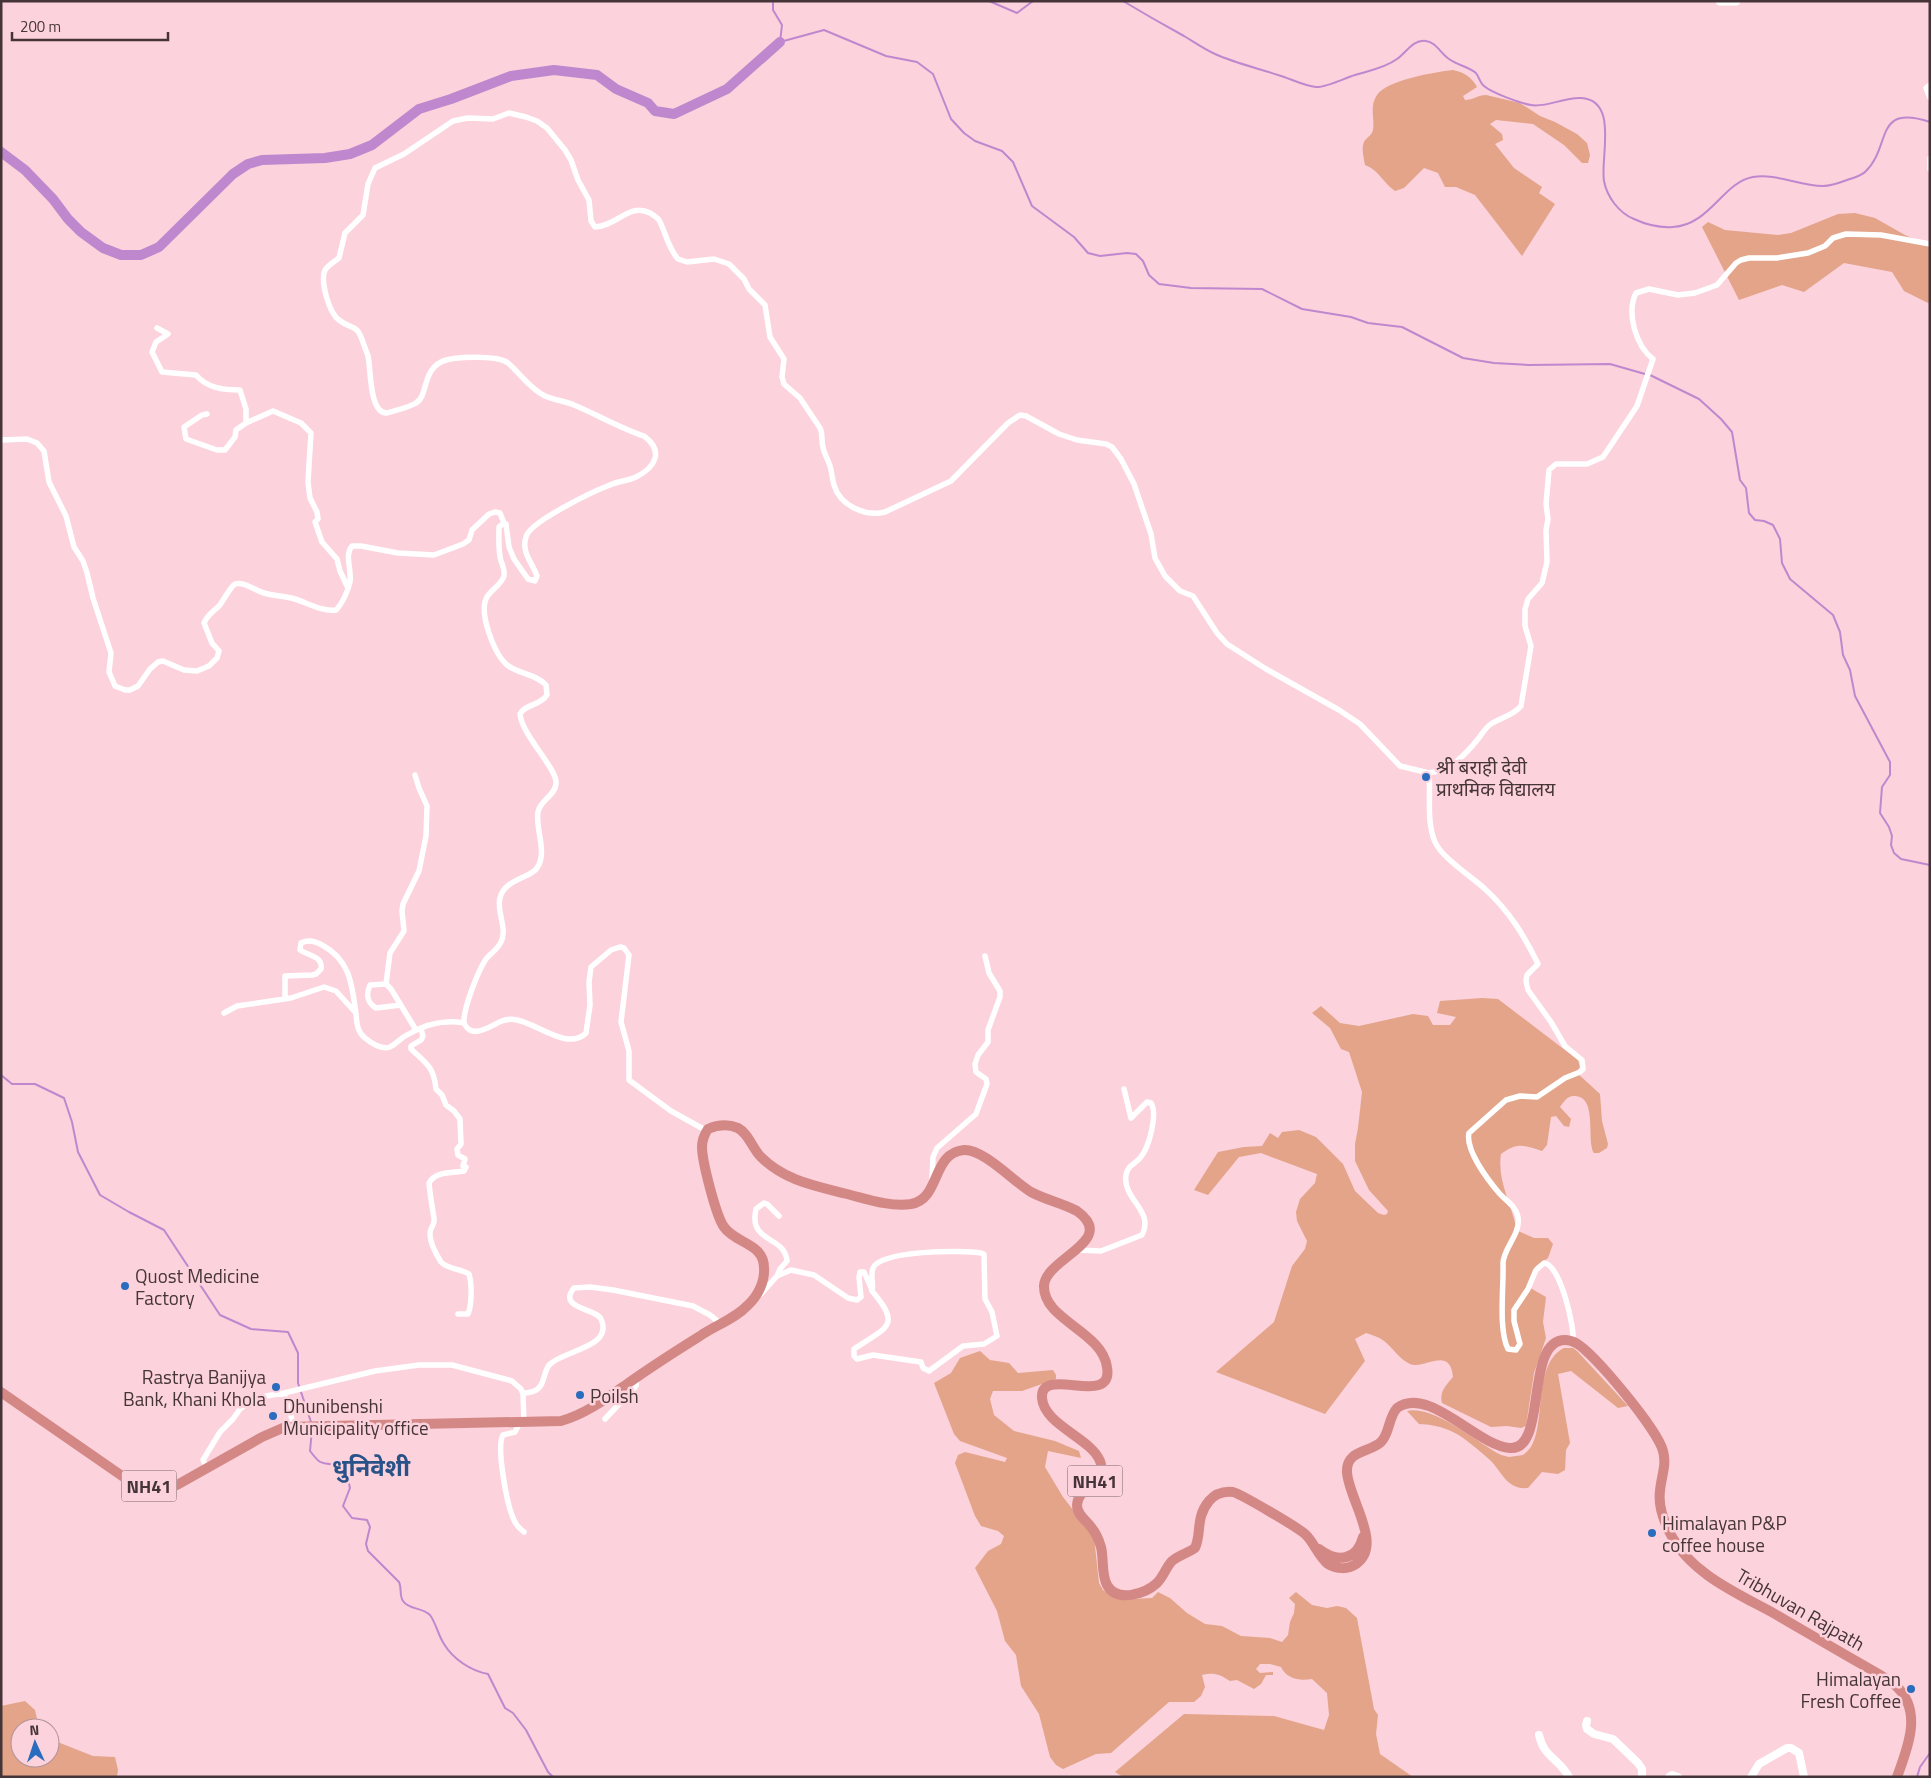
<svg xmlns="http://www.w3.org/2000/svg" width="1931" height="1778" viewBox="0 0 1931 1778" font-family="'Titillium Web','Noto Sans Devanagari',sans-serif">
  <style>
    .green { fill: #e3a489 }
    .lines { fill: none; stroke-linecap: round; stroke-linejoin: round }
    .stream { stroke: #bf88ce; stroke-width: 2 }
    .river { stroke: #bf88ce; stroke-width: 10 }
    .minor { stroke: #fff; stroke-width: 5.5 }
    .tertiary { stroke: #fff; stroke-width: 8 }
    .secondary { stroke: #fff; stroke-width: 9 }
    .trunk { stroke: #d48886; stroke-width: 10 }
    .poi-dot { fill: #2a6cbe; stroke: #fcd2dc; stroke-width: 2 }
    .labels { text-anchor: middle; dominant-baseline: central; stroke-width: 5; stroke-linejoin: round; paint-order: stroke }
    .shield { fill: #fcd2dc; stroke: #7c6369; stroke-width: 1 }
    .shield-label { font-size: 18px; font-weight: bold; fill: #453438 }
    .poi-label { font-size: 19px; fill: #453438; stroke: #fcd2dc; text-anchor: start }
    .street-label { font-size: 19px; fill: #453438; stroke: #fcd2dc }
    .district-label { font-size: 24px; font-weight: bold; fill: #295388; stroke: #fcd2dc }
  </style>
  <rect width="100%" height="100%" fill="#fcd2dc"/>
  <path class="green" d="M 1453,70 C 1463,72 1472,77 1477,87 L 1463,96 L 1465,100 C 1473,100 1478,95 1486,95 L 1520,103 L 1540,116 L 1555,122 L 1577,134 L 1587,143 L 1590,155 L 1588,163 L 1582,163 L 1564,145 L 1533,124 L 1496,120 L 1490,124 L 1502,134 L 1503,140 L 1495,144 L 1514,168 L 1542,187 L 1539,193 L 1555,204 L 1522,256 L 1475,195 L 1456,187 L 1445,187 L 1438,173 L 1424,168 L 1404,188 L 1395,191 C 1383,183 1379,170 1365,165 C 1364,158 1361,149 1364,142 C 1366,138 1372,135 1373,130 C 1375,119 1369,106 1377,95 C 1387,80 1435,72 1453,70 Z
    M 1855,213 L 1875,218 L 1905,235 L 1930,246 L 1930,304 L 1904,291 L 1892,272 L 1844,263 L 1804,292 L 1782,285 L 1739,300 L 1702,227 L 1708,222 L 1725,230 L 1778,235 L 1791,233 L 1838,214 Z
    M 1482,998 L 1498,999 L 1578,1060 L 1580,1067 L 1576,1072 L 1600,1094 L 1602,1121 L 1608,1144 L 1607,1148 L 1599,1153 L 1594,1153 C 1586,1140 1598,1097 1575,1096 C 1568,1095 1564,1101 1560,1107 L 1571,1119 L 1569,1127 L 1564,1126 L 1556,1116 L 1551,1117 L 1547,1145 L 1542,1151 C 1524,1145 1517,1142 1501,1154 C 1497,1179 1510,1202 1516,1226 L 1514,1229 L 1534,1238 L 1548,1238 L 1553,1244 L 1548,1258 L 1536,1266 L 1527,1286 L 1546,1297 L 1543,1322 L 1546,1338 L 1534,1373 L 1526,1426 L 1521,1428 L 1507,1426 L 1491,1427 L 1442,1403 C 1439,1392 1446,1385 1453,1377 C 1450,1345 1424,1370 1410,1364 C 1400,1360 1392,1347 1384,1341 C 1379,1337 1372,1335 1366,1333 L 1355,1339 L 1365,1361 L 1325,1414 L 1216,1372 L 1274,1322 L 1292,1266 L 1305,1249 L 1307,1241 L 1297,1221 L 1296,1212 L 1300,1199 L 1315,1183 L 1317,1174 L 1261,1153 L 1239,1157 L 1208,1195 L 1194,1190 L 1218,1152 L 1244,1147 L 1262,1146 L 1270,1133 L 1278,1138 L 1282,1132 L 1299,1130 L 1316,1137 L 1343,1164 L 1355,1191 L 1378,1213 L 1384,1215 L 1387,1214 L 1388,1211 L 1369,1190 L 1355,1161 L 1355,1144 L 1358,1128 L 1362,1092 L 1349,1052 L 1341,1049 L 1330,1028 L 1312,1013 L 1321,1006 L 1340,1023 L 1359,1026 L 1413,1014 L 1428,1016 L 1433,1025 L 1450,1025 L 1456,1017 L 1437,1013 L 1440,1001 Z
    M 1564,1348 L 1573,1348 L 1577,1351 L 1628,1406 L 1618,1408 L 1571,1371 L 1558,1374 L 1570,1443 L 1566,1450 L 1565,1470 L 1558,1474 L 1542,1472 L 1528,1488 C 1507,1490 1503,1473 1490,1460 C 1481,1452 1464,1437 1453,1432 C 1444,1427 1429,1424 1419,1424 L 1407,1411 C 1433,1404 1478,1443 1501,1455 L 1509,1457 L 1523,1455 C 1527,1452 1531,1448 1533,1443 C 1545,1417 1534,1363 1564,1348 Z
    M 980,1351 L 990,1360 L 1009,1363 L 1018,1373 L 1053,1370 L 1056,1375 L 1056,1379 L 1022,1391 L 993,1391 L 990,1399 L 994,1415 L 1014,1431 L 1055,1441 L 1079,1451 L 1081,1458 L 1048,1451 L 1045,1467 L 1063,1497 L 1094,1537 L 1099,1583 L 1103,1590 L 1114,1597 L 1133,1599 L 1152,1598 L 1158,1592 L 1170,1598 L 1187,1613 L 1205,1624 L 1222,1626 L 1241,1636 L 1270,1638 L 1282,1642 L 1288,1635 L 1290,1622 L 1294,1613 L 1295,1604 L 1289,1598 L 1296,1592 L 1312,1605 L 1327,1608 L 1337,1606 L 1346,1608 L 1357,1618 L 1374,1709 L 1378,1715 L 1376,1734 L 1380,1754 L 1413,1777 L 1123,1777 L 1115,1772 L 1184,1714 L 1274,1716 L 1324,1730 L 1329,1715 L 1327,1693 L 1312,1679 C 1299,1681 1287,1679 1281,1667 L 1270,1664 L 1260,1664 L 1256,1669 L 1260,1673 L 1273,1672 L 1273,1675 L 1266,1675 L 1261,1684 L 1254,1689 L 1237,1680 L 1230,1681 C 1220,1674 1213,1672 1202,1675 L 1205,1687 L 1201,1696 L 1194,1702 L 1169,1702 L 1111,1753 L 1096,1754 L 1063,1769 L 1056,1765 L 1050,1757 L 1039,1714 L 1021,1686 L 1016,1655 L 1005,1641 L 997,1611 L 975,1568 L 988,1551 L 1001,1544 L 1004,1536 L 998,1531 L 981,1526 L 975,1516 L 955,1463 L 958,1455 L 965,1452 L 1005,1462 L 1007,1458 L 960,1441 L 954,1434 L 934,1383 L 951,1373 L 960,1358 Z
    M 25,1701 L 35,1710 L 39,1728 L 20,1728 L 20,1758 L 50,1758 L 50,1739 L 93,1756 L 115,1757 L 118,1770 L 117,1777 L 1,1777 L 1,1706 Z"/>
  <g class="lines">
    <path class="stream" d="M 773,1 L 773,10 L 782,25 L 780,42 L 824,30 L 886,56 L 917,62 L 933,74 L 951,119 L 964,133 L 975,141 L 1002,151 L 1013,162 L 1032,206 L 1074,237 L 1088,253 L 1100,256 L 1127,253 L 1136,254 L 1143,261 L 1149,275 L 1159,284 L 1191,288 L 1262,289 L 1302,309 L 1351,317 L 1368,323 L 1402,327 L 1463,358 L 1494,363 L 1529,365 L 1610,364 L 1645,374
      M 989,1 L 1017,13 L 1033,1
      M 1123,1 C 1143,13 1164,25 1184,36 C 1194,42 1204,49 1215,54 C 1235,63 1257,68 1278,75 C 1289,78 1304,86 1316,87 C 1325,88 1345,78 1355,75 C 1368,71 1385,68 1397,59 C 1406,53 1413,39 1426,41 C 1436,42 1441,54 1449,59 C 1457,65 1469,67 1476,73 C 1479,77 1480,83 1484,86 C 1492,93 1520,103 1531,105 C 1546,108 1564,97 1581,98 C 1619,100 1600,158 1604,181 C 1607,197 1619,213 1634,219 C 1647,225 1659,228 1673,227 C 1710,225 1723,182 1753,177 C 1776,173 1799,186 1823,186 C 1831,186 1839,183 1847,180 C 1853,178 1861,176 1865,172 C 1892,147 1873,103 1930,122
      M 1650,375 L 1699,399 L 1721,419 L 1732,432 L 1740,480 L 1746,488 L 1749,513 L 1755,520 L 1764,521 L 1773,525 L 1780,539 L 1782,563 L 1790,579 L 1833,615 L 1840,632 L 1843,655 L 1850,670 L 1855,696 L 1890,762 L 1890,775 L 1882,787 L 1880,813 L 1889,827 L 1892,836 L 1891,845 L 1894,853 L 1901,859 L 1930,865
      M 1,1075 L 12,1084 L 35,1084 L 64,1098 L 72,1122 L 78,1152 L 100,1195 L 129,1212 L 164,1230 L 220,1315 L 251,1329 L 288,1332 L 298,1353 L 298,1383 L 311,1422
      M 312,1429 L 310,1451 C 321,1465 319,1462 334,1465 C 338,1466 343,1470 346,1471 L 350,1488 L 343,1506 L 352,1518 L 367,1520 L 370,1527 L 366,1544 L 368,1551 L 399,1582 C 402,1588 399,1595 403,1601 C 409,1610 422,1607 430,1615 C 436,1623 438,1635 444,1644 C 453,1659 471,1671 488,1674 L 505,1708 L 513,1713 L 526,1730 L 548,1772 L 553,1777
      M 1917,1777 L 1920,1767 L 1930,1753"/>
    <path class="river" d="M 1,152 L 25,170 L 53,199 L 68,219 L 81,232 L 103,248 L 121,255 L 141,255 L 159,247 L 233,174 L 248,164 L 262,160 L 325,158 L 350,154 L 372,145 L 419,109 L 451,99 L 511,76 L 554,70 L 597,75 L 616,89 L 648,103 L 655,111 L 674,114 L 727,89 L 780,42"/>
    <path class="minor" d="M 1930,85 L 1926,88 L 1930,98
      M 1930,158 L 1930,169
      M 157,328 L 168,334 L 156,342 L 152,352 L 162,372 L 196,375 C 207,388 223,390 240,390 L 246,409 L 246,423
      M 207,414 L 202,415 L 184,427 L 186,439 L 217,450 L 225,450 L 235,437 L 236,430 L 246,423 L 273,411 L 301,423 L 311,433 L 308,482 L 310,498 L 317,512 L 318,519 L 315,522 L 322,542 L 337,559 L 340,571 L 348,588
      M 1,440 L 27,439 L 37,443 L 44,451 L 49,482 L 66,516 L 74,547 L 83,561 L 87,573 L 93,598 L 111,653 L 109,672 L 115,686 L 125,690 L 130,690 L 138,686 L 150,669 L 158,662 L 163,661 L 184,670 L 197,671 L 209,666 L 217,658 L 219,651 L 212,643 L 204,623 C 207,615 214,611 219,606 C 223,601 231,586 235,584 C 244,581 256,591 264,593 C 274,596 285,596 295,599 C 308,603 322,612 336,610 C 342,604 348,591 350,582 C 352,570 344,555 352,546 L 361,546 L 398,553 L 434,555 L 463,544 L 469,540 L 472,530 L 489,514 L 495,512 L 500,513 L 504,523
      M 415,775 L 419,788 L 427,806 L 426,836 L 419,871 L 403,904 L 402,911 L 404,931 L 390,953 L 386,984 L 391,989 L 416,1030
      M 386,984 L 370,985 C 366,994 367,1003 376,1008 L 401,1005
      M 285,998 L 285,976 L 312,975 L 316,974 L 321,969 C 323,956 309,956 300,950 L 301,943 C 308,939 315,941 322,945 C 350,960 352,984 356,1014 C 357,1023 357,1032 365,1038 C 371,1043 382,1050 390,1047 C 395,1045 400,1039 405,1036 C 423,1025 444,1019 464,1023
      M 224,1013 L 237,1006 L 291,998 L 324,987 L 336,991 L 355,1012
      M 421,1029 L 423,1036 L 421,1040 L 411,1046 L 411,1049 C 426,1063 434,1067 436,1089 L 442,1095 L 446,1105 L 454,1111 L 460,1119 L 461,1144 L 457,1149 L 458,1155 L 465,1159 L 463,1166 L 466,1167 L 464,1171 C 453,1173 435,1171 429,1183 C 430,1195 432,1206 434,1218 C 435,1223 433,1224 431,1229 C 427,1238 436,1254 441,1262 C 447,1269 461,1269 469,1274 C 472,1284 472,1304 468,1314 L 458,1314
      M 707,1131 L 671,1111 L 629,1080 L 629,1051 L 621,1022 L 629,955 L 624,948 L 620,947 L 611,950 L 591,967 L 589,982 L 590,1005 L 586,1033 C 568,1051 538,1024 517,1020 C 512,1019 507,1019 502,1021 C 491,1025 472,1041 464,1023 C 463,1009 478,971 486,959 C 491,953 498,949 501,942 C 508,928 496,912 500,898 C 504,879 531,878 537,868 C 548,852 535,829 538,812 C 540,800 555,796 556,784 C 558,769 522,736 520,714 C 525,704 540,706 547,695 L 546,685 C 535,673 516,674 506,664 C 494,653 478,612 487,597 C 492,589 501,585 504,576 C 505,571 503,566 501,561 C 498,551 499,538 499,527 L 504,523 L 506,524 L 509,547 L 514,559 L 528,579 L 535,581 L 537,576 C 532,562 521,552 526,537 C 529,522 594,491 610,485 C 618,481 628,481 636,477 C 656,467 664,451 644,436 C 620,428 598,415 574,405 C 565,401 554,400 545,396 C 529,388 521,374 508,363 C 498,355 453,356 441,362 C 422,372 428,396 416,403 C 408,408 395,410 387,413 C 369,414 371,368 368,356 C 367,352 365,349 364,345 C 356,321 354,332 339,320 C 329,313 320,281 325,270 C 328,265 335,261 339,258 L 345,233 L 363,215 L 368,184 L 375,168 L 404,154 L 453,121 L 468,118 L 493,119 L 509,113 L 526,117 L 537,121 L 547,128 L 565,150 L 571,160 L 578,180 L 589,200 L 591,221 L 595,227 C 617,226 630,202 650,213 C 653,215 657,217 659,220 C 666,233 668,248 678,259 L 687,262 L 714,259 L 729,264 L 744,279 L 749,289 L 765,305 L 770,337 L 784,359 L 782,377 L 784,384 L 800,398 L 820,428 C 823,434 821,440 823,447 C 824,454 828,459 830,466 C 832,472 832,479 834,485 C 840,506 866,517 885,512 L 951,481 L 1008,423 L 1020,415 L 1026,416 L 1059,434 L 1077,440 L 1106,444 L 1112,447 L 1121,459 L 1134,484 L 1151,534 L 1155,558 L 1165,576 L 1180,591 L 1193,596 L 1217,633 L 1227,644 L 1266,669 L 1339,710 L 1360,724 L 1400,766 L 1429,773
      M 932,1179 L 933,1157 L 937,1148 L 976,1114 L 987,1084 L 986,1079 L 976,1072 L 975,1064 L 978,1055 L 988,1042 L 988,1030 L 1000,997 L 1000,991 L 989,973 L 985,956
      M 1077,1250 L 1101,1251 L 1142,1235 C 1155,1211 1122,1199 1126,1175 C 1127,1166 1135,1164 1140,1158 C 1149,1148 1158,1114 1151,1103 L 1147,1102 L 1131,1118 L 1124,1089
      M 777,1276 L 780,1269 L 787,1261 C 785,1235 748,1244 756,1209 L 764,1203 L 767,1204 L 779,1216
      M 872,1290 C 874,1285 870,1275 873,1268 C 880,1250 963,1250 981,1253 L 984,1254 L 985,1299 L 992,1312 L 997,1336 L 984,1344 L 963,1346 L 929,1371 L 923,1368 L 921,1362 L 873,1355 L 857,1359 L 854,1356 L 854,1349 C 887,1327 902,1326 872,1291
      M 761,1294 L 777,1276 L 791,1270 L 814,1275 L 848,1298 L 857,1300 L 861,1297 L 859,1277 L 860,1272 L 864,1272 L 872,1290
      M 1573,1342 C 1575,1327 1560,1264 1544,1263 L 1536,1270 L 1528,1289 L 1514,1310 L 1514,1321 L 1520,1344 L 1516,1350 L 1508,1349 C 1498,1329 1504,1286 1503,1263 C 1504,1247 1521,1234 1518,1217 C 1516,1206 1506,1201 1499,1193 C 1488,1180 1465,1150 1469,1133 L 1506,1100 L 1520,1096 L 1537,1097 L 1565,1078 L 1580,1072 L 1583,1069 L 1582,1060 L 1565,1046 L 1551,1022 L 1528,990 L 1526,981 L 1527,975 L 1538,964 C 1524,935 1509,911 1485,889 C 1472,877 1442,858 1435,842 C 1426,821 1431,794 1429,773 C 1450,771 1466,754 1478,739 C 1482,734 1486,727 1491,724 C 1501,717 1513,716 1521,706 L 1531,646 L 1525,626 L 1525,609 L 1528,599 L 1542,583 L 1547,562 L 1546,530 L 1548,519 L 1546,504 L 1549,470 L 1556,464 L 1587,464 L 1603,457 L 1637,406 L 1653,359 C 1636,346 1626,313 1636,293 L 1649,289 L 1678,295 L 1695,293 L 1717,285 L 1736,263 L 1741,260 L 1749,258 L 1777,258 L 1808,253 L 1825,246 L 1833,238 L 1846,234 L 1881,235 L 1930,244
      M 284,1393 L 294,1426
      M 605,1419 L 636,1386 L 637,1377
      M 520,1422 L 515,1432 L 503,1435 C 496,1447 507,1506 514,1520 C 516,1525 520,1529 524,1532
      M 524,1422 L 523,1394 C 527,1392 530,1393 534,1391 C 545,1387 543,1373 549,1365 C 563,1350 614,1348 601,1319 C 596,1308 557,1309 574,1288 L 590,1287 L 613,1290 L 693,1306 L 710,1315 L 721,1324
      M 207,1468 L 203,1460 L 220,1432 L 233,1419 L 240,1409 L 251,1401 L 266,1396 L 284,1393 L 375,1371 L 419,1365 L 452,1365 L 512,1381 L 521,1389 L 523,1394"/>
    <path class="tertiary" d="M 1587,1721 L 1586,1725 L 1587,1729 L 1594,1734 L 1613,1739 L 1638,1763 L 1642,1769 L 1642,1777
      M 1539,1735 C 1544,1758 1558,1757 1569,1777
      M 1669,1777 L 1672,1775 L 1678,1777
      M 1751,1777 L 1759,1764 L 1787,1748 L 1791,1748 L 1799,1753 L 1804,1777"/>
    <path class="secondary" d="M 1720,1 L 1736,1"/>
    <path class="trunk" d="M 1,1392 L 125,1478 L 148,1486 L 161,1488 L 177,1485 L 262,1437 L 285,1427 L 561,1421 C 586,1414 607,1398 627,1384 C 651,1367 676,1351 700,1336 C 716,1325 735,1319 748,1305 C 758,1296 765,1281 764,1268 C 764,1243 736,1244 724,1227 C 716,1216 702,1161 702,1147 C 702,1140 704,1135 708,1129 C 717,1125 728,1124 738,1128 C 749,1134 752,1148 761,1157 C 785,1181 816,1186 847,1194 C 867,1199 890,1207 911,1204 C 941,1199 931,1153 964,1150 C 984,1149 1014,1182 1031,1192 C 1046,1200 1062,1203 1077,1211 C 1119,1241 1045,1258 1044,1286 C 1043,1320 1102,1331 1107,1367 C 1114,1409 1040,1364 1042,1398 C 1044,1425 1091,1438 1100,1461 C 1108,1481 1078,1486 1077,1505 C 1077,1515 1086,1520 1091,1527 C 1096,1533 1099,1540 1101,1547 C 1104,1559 1101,1573 1107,1585 C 1117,1603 1145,1594 1157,1583 C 1164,1576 1166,1567 1172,1561 C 1179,1555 1188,1553 1195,1548 C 1202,1533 1195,1518 1209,1501 C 1215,1494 1223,1491 1233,1492 C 1241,1494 1297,1527 1305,1534 C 1314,1542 1318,1556 1328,1564 C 1336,1569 1348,1570 1356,1564 C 1384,1545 1348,1498 1347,1472 C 1346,1450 1369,1453 1381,1442 C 1390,1433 1388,1418 1397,1408 C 1429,1385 1477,1446 1510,1448 C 1548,1451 1524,1340 1565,1340 C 1568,1340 1572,1341 1576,1343 C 1594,1353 1658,1430 1663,1451 C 1667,1465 1661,1477 1660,1491 C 1658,1506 1664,1522 1671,1535 C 1691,1574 1739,1594 1775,1614 C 1806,1632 1838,1651 1870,1669 C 1879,1674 1888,1679 1896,1686 C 1923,1711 1908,1747 1897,1777
      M 1319,1549 C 1337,1563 1357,1561 1363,1537"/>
  </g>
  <g class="poi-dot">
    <circle cx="1426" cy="777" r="5"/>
    <circle cx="125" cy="1286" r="5"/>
    <circle cx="276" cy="1387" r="5"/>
    <circle cx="580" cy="1395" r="5"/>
    <circle cx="273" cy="1416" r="5"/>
    <circle cx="1652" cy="1533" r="5"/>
    <circle cx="1911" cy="1689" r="5"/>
  </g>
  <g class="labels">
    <g class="shield">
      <rect x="1067.5" y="1465.5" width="55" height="31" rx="4"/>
      <rect x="121.5" y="1470.5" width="55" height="31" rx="4"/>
    </g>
    <g class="shield-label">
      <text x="1095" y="1481">NH41</text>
      <text x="149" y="1486">NH41</text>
    </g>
    <g class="poi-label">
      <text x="1436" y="766">श्री बराही देवी<tspan x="1436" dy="22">प्राथमिक विद्यालय</tspan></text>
      <text x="135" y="1275">Quost Medicine<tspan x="135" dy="22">Factory</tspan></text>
      <text x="266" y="1376" text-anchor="end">Rastrya Banijya<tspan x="266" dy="22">Bank, Khani Khola</tspan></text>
      <text x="590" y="1395">Poilsh</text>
      <text x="283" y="1405">Dhunibenshi<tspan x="283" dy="22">Municipality office</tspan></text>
      <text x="1662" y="1522">Himalayan P&amp;P<tspan x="1662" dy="22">coffee house</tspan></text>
      <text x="1901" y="1678" text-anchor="end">Himalayan<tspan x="1901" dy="22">Fresh Coffee</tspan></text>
    </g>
    <g class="street-label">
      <text transform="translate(1801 1609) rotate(30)">Tribhuvan Rajpath</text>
    </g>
    <g class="district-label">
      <text x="371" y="1467">धुनिवेशी</text>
    </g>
  </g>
  <rect width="1931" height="1778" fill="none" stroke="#453438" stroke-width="5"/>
  <g transform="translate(35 1743) rotate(357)"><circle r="24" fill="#fcd2dc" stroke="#b3939a"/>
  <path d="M0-4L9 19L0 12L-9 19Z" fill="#2a6cbe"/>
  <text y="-8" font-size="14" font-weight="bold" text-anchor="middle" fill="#453438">N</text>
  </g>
  <path d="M12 32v8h156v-8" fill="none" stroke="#453438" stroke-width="2.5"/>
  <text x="20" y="32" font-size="15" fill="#453438" stroke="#fcd2dc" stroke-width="4" paint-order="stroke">200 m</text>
</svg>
